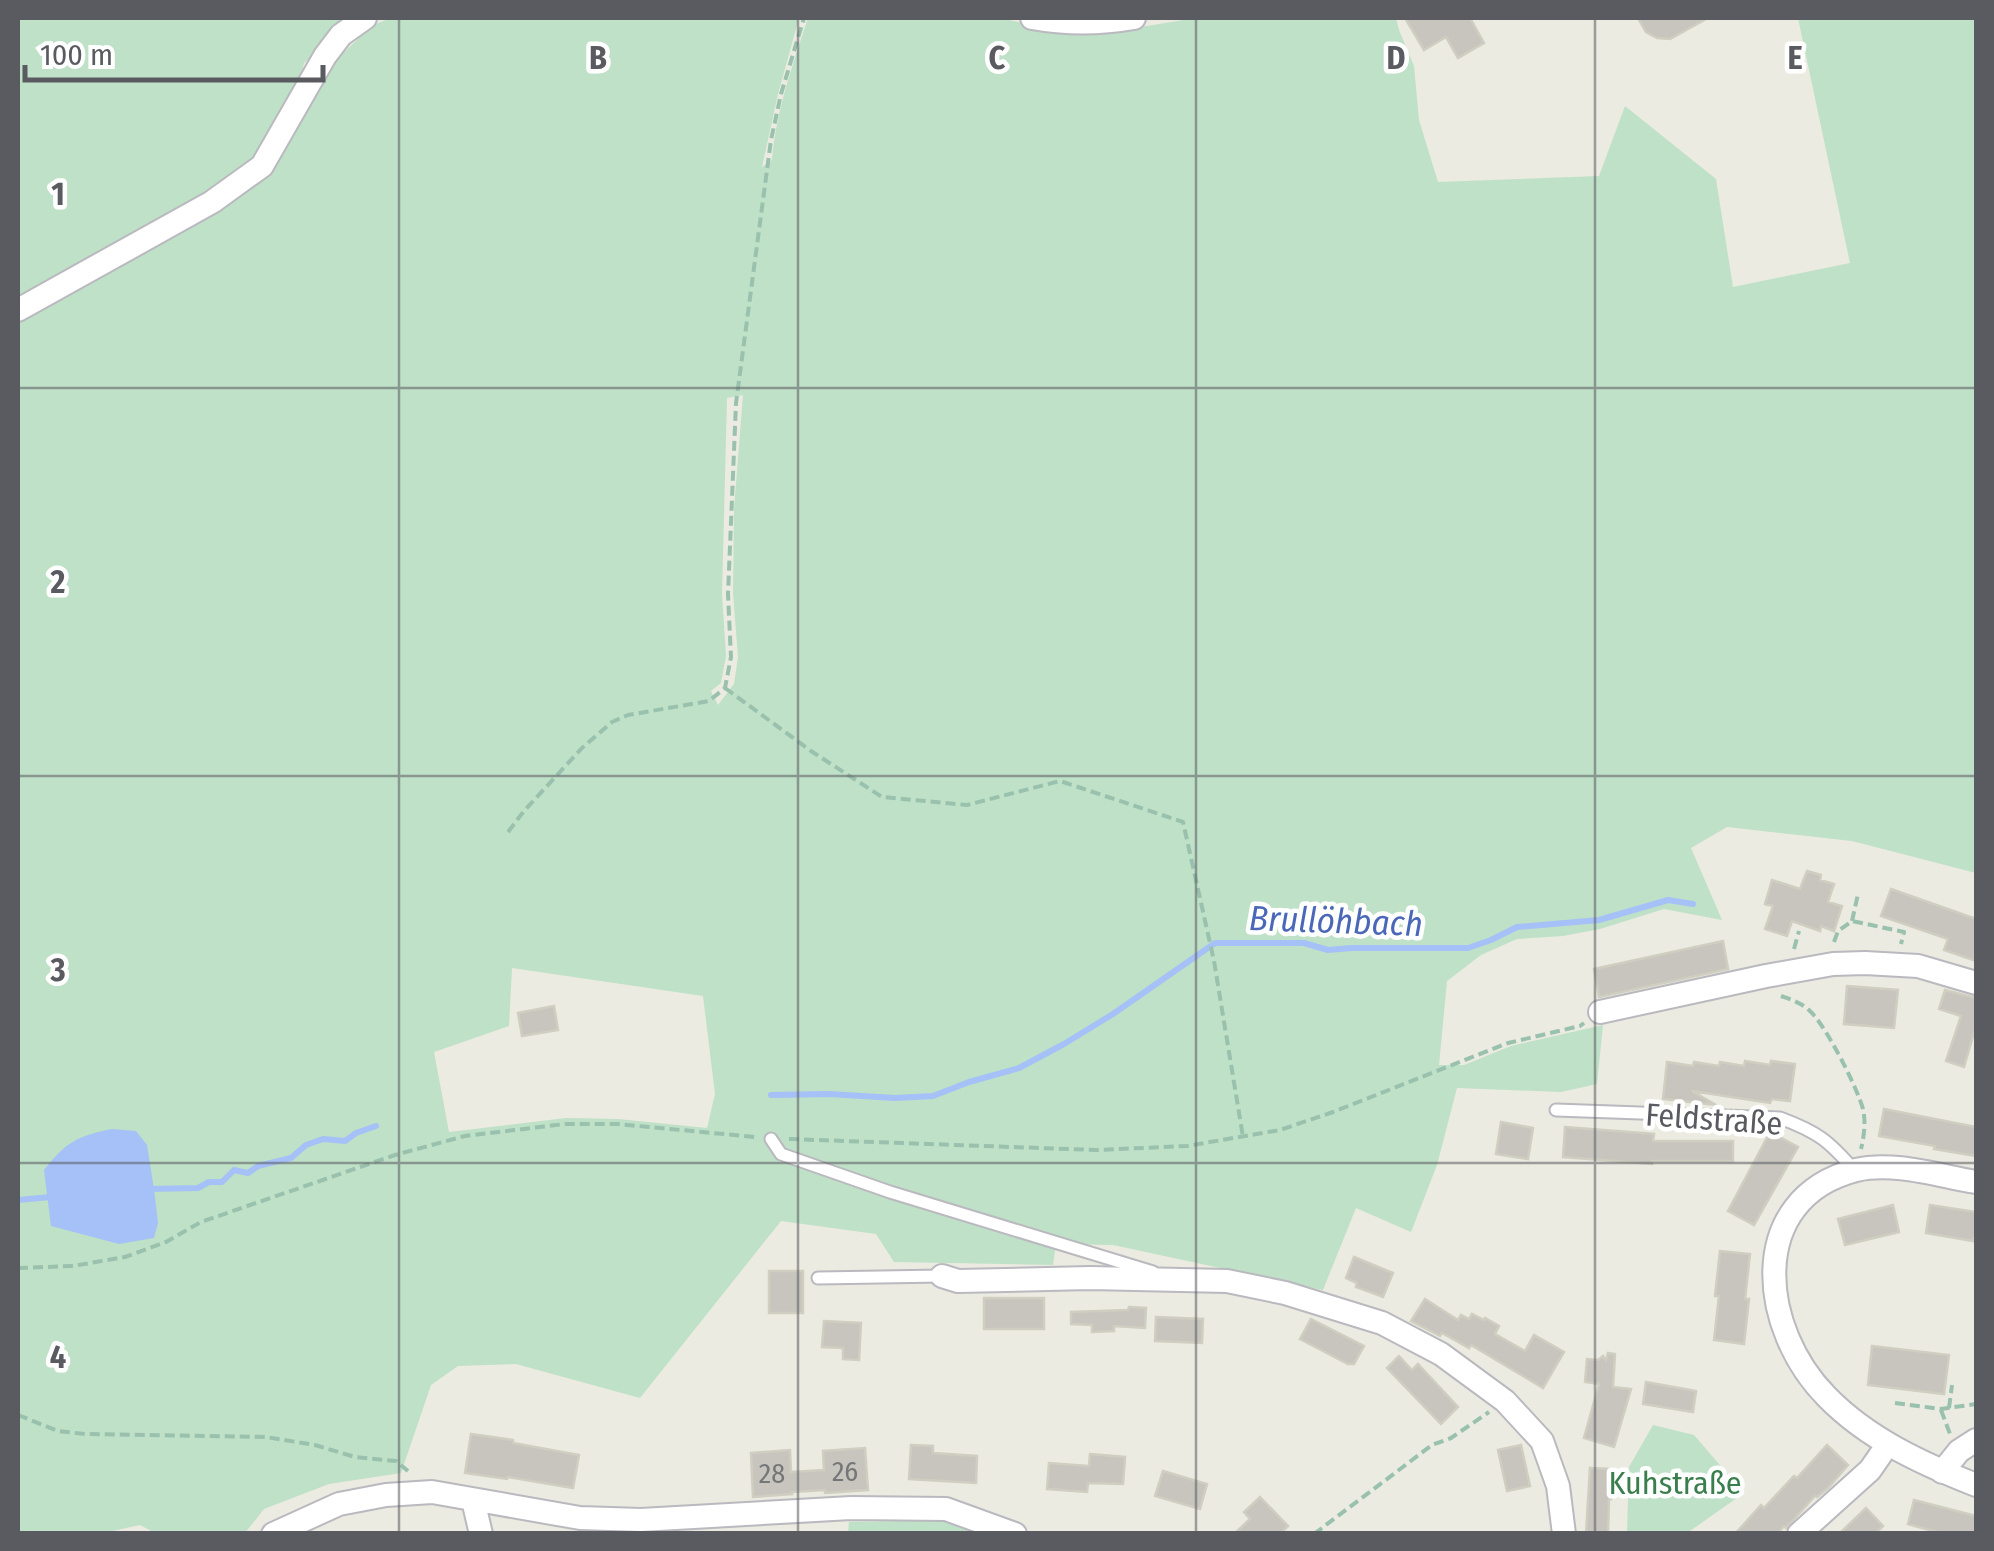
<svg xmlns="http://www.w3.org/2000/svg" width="1994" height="1551" viewBox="0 0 1994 1551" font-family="'Fira Sans Condensed',sans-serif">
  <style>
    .green { fill: #bfe1c7; fill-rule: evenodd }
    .water { fill: #a5c1f7 }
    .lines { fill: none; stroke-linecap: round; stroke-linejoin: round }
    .stream { stroke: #a5c1f7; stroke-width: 6 }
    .building { fill: #c7c5be; stroke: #cfcec0; stroke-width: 2.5 }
    .lane-casing { stroke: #b9b9bf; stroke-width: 15 }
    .street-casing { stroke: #b9b9bf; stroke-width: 26 }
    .path { stroke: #99c1ae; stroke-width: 4; stroke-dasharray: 10 5; stroke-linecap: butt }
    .lane { stroke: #fff; stroke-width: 11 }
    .street { stroke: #fff; stroke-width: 22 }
    .grid { fill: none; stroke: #5a5b61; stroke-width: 2.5; stroke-opacity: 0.55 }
    .labels { text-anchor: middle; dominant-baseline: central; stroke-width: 9; stroke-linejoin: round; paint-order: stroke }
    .number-label { font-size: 28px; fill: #757678 }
    .street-label { font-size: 32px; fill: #5a5b61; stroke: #fff }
    .park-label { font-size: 32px; fill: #3b7e4d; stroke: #fff }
    .water-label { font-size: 35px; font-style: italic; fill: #4a67b8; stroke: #fff }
    .grid-label { font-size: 32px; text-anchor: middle; font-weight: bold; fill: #5a5b61; stroke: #fff; stroke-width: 9; stroke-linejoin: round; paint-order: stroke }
  </style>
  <rect width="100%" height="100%" fill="#ebebe1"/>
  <path class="green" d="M 18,18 L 352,18 L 318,52 L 304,63 L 299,88 L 333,63 L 371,26 L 391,18 L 799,18 L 778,94 L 762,167 L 772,160 C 776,111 793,64 808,18 L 1000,18 L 1027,24 L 1116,31 L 1196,18 L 1396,18 L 1399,30 L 1414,66 L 1419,120 L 1438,182 L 1599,176 L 1625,106 L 1716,179 L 1733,287 L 1850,263 L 1798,18 L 1976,18 L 1976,873 L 1852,841 L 1727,827 L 1691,848 L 1722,920 L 1664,909 L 1600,929 L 1563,936 L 1517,939 L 1481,955 L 1447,981 L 1439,1065 L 1464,1065 L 1511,1046 L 1603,1025 L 1597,1084 L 1561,1092 L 1457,1088 L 1437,1165 L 1411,1232 L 1356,1208 L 1323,1290 L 1113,1245 L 1056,1244 L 1053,1265 L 894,1262 L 876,1234 L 781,1221 L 640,1398 L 516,1364 L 458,1366 L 431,1385 L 401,1473 L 329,1484 L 264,1509 L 245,1533 L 155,1533 L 140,1525 L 103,1533 L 18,1533 ZM 743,395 L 734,509 L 733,593 L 738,657 L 734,684 L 718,705 L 711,691 L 721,683 L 726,656 L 722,594 L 727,398 ZM 512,968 L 703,996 L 715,1094 L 707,1128 L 618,1119 L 566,1118 L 449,1132 L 434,1052 L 509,1026 Z
    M 1653,1425 L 1694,1435 L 1744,1493 L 1687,1533 L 1627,1533 L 1629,1467 Z
    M 943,1520 L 977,1533 L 848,1533 L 849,1522 Z"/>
  <path class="water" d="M 112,1129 L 136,1131 L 147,1145 L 154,1189 L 158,1223 L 154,1238 L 119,1244 L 51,1226 L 44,1170 C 66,1142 77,1136 112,1129 Z"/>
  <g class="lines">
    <path class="stream" d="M 771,1095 L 829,1094 L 895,1098 L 933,1096 L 969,1082 L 1019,1068 L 1064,1044 L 1113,1014 L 1215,943 L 1304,943 L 1328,950 L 1352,948 L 1468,948 L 1491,940 L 1517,927 L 1599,920 L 1668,900 L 1693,904
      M 148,1189 L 198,1188 L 209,1182 L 222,1182 L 234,1170 L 248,1173 L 258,1166 L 291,1158 L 306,1145 L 323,1139 L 345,1141 L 356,1133 L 376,1126
      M 18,1200 L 51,1197"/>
  </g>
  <path class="building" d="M 1405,18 L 1470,18 L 1484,43 L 1458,58 L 1446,37 L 1424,50 Z
    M 1638,18 L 1708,18 L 1670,39 L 1657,38 L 1646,32 Z
    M 1807,871 L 1821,875 L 1820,880 L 1834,884 L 1828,902 L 1842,906 L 1834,931 L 1821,926 L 1820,931 L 1792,921 L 1787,936 L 1765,929 L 1773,906 L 1765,904 L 1772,880 L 1800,889 Z
    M 1891,889 L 1976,919 L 1976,961 L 1944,950 L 1948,939 L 1881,916 Z
    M 1723,941 L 1728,969 L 1599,997 L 1594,969 Z
    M 1847,986 L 1898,990 L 1894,1028 L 1844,1024 Z
    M 1945,990 L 1976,998 L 1976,1026 L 1964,1067 L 1946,1061 L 1961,1016 L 1939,1009 Z
    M 554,1006 L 558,1030 L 522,1036 L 518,1013 Z
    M 1745,1061 L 1770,1065 L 1771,1061 L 1795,1064 L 1790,1101 L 1772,1099 L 1770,1103 L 1692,1091 L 1716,1105 L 1663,1099 L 1667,1062 L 1693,1066 L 1694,1062 L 1719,1066 L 1720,1062 L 1744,1066 Z
    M 1884,1109 L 1976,1127 L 1976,1156 L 1934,1149 L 1935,1146 L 1879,1136 Z
    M 1501,1122 L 1533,1128 L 1528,1159 L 1496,1154 Z
    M 1565,1127 L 1654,1134 L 1653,1141 L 1733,1141 L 1733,1161 L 1652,1161 L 1652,1164 L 1563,1157 Z
    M 1770,1132 L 1798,1147 L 1754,1225 L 1728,1211 Z
    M 1893,1205 L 1899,1232 L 1845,1245 L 1838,1219 Z
    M 1930,1205 L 1976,1212 L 1976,1239 L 1974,1238 L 1973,1241 L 1926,1233 Z
    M 1720,1251 L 1750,1254 L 1745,1299 L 1749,1299 L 1744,1344 L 1714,1340 L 1719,1296 L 1715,1296 Z
    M 1354,1257 L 1393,1273 L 1383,1297 L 1356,1287 L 1357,1283 L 1346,1278 Z
    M 769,1271 L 803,1271 L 803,1313 L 769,1313 Z
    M 984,1298 L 1044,1298 L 1044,1329 L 984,1329 Z
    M 1425,1299 L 1458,1320 L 1461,1315 L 1469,1319 L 1472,1314 L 1484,1320 L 1485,1318 L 1499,1326 L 1495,1334 L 1525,1351 L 1534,1335 L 1564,1352 L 1543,1388 L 1471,1345 L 1469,1348 L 1442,1333 L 1440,1336 L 1411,1321 Z
    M 1129,1307 L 1146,1308 L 1145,1328 L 1114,1326 L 1114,1331 L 1092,1332 L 1092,1325 L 1071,1324 L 1071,1312 L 1128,1310 Z
    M 1156,1317 L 1203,1319 L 1202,1343 L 1155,1341 Z
    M 1311,1319 L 1364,1346 L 1354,1364 L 1348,1364 L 1300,1339 Z
    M 824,1321 L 861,1323 L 859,1360 L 843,1359 L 843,1348 L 822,1347 Z
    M 1872,1346 L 1949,1355 L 1944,1394 L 1868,1385 Z
    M 1608,1353 L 1615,1354 L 1613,1387 L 1631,1389 L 1614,1447 L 1584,1438 L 1599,1384 L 1585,1382 L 1587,1359 L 1598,1360 L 1603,1356 L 1606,1360 Z
    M 1399,1356 L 1412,1370 L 1418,1364 L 1458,1407 L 1441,1424 L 1387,1368 Z
    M 1646,1382 L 1696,1391 L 1693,1412 L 1643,1404 Z
    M 471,1434 L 513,1440 L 513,1443 L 579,1455 L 573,1488 L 508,1477 L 507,1479 L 465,1473 Z
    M 911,1445 L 933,1446 L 933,1453 L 977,1456 L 976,1483 L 909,1479 Z
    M 1521,1445 L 1530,1486 L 1507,1491 L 1498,1450 Z
    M 1827,1445 L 1848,1465 L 1828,1488 L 1817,1497 L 1815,1496 L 1786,1528 L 1784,1526 L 1777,1534 L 1735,1534 L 1761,1505 L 1764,1508 L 1794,1476 L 1797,1478 Z
    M 865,1448 L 868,1490 L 825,1493 L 825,1490 L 809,1491 L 792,1492 L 792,1494 L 753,1497 L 751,1453 L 790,1450 L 791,1472 L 824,1470 L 823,1451 Z
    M 1090,1454 L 1125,1457 L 1123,1484 L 1088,1483 L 1087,1492 L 1047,1489 L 1049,1463 L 1089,1466 Z
    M 1590,1468 L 1613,1469 L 1611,1499 L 1609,1498 L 1608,1534 L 1586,1534 Z
    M 1163,1471 L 1207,1484 L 1200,1509 L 1155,1496 Z
    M 1260,1497 L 1288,1526 L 1280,1534 L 1234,1534 L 1250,1519 L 1244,1512 Z
    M 1914,1500 L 1976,1516 L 1976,1534 L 1944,1534 L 1908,1524 Z
    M 1866,1508 L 1883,1526 L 1875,1534 L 1839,1534 Z"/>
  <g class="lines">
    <defs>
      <path id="lane" d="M 1556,1110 L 1780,1118 C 1818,1132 1829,1141 1855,1171
        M 771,1139 L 781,1154 L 890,1192 L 1153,1272
        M 818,1278 L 942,1276"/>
      <path id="street" d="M 1032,18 C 1065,24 1100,24 1134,18
        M 18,310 L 212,202 L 262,166 L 325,56 L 341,35 L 365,18
        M 1600,1012 L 1766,976 L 1833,964 L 1865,963 L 1918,966 L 1976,983
        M 1976,1182 C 1939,1176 1894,1161 1856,1170 C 1744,1199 1760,1330 1827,1397 C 1868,1439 1923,1464 1976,1485
        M 942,1276 L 958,1281 L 1090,1278 L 1227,1281 L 1285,1293 L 1382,1323 L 1441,1354 L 1505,1401 L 1542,1441 L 1558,1486 L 1564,1534
        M 1942,1472 L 1959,1451 L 1976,1440
        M 473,1500 L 481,1534
        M 273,1534 L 339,1504 L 386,1495 L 432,1492 L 580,1518 L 641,1520 L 851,1508 L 946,1509 L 1015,1534
        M 1799,1534 L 1870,1470 L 1888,1444"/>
    </defs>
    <use href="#lane" class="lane-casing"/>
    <use href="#street" class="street-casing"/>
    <path class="path" d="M 725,688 L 811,751 L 882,797 L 967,805 L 1060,781 L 1183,822 L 1214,961 L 1243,1137
      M 508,832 L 524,811 L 582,748 L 612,722 L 628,715 L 709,701 L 725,688 L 731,657 L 728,594 L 736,403 L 771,140 L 781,94 L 804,18
      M 1852,921 L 1858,894
      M 1834,942 L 1838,931 L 1852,921 L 1904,932 L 1901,944
      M 1794,949 L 1799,931
      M 1781,996 C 1792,1000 1802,1003 1810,1011 C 1826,1026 1857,1087 1863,1109 C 1866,1123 1864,1136 1861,1149
      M 789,1139 L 1096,1150 L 1187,1146 L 1280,1130 L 1333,1112 L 1508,1043 L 1580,1026 L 1584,1023
      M 18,1268 L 73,1266 L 125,1257 L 166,1242 L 201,1222 L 395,1155 L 465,1136 L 565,1124 L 617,1124 L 755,1137
      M 1895,1403 L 1941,1409 L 1976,1404
      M 1949,1408 L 1952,1385
      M 1941,1410 L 1950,1434
      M 18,1415 L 58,1431 L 85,1434 L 266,1437 L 315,1445 L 355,1457 L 396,1461 L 408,1471
      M 1314,1534 L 1432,1445 L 1451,1438 L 1489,1412"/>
    <use href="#lane" class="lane"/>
    <use href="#street" class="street"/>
  </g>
  <path class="grid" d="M 399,18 L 399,1534M 798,18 L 798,1534M 1196,18 L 1196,1534M 1595,18 L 1595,1534M 18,388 L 1976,388M 18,776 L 1976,776M 18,1163 L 1976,1163"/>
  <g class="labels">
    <g class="number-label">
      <text x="845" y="1471">26</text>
      <text x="772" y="1473">28</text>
    </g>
    <g class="street-label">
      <text transform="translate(1714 1119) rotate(4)">Feldstraße</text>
    </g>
    <g class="park-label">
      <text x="1675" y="1483">Kuhstraße</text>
    </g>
    <g class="water-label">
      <text transform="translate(1336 921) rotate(2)">Brullöhbach</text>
    </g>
  </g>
  <g class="grid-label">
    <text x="598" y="69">B</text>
    <text x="997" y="69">C</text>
    <text x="1396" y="69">D</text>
    <text x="1795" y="69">E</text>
    <text x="58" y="205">1</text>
    <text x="58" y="593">2</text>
    <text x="58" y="981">3</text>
    <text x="58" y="1368">4</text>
  </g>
  <rect width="1994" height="1551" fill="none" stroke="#5a5b61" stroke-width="40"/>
  <path d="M25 65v15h298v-15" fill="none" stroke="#5a5b61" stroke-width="5"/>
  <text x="40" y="65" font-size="30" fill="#5a5b61" stroke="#ffffff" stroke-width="8" paint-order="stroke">100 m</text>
</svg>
